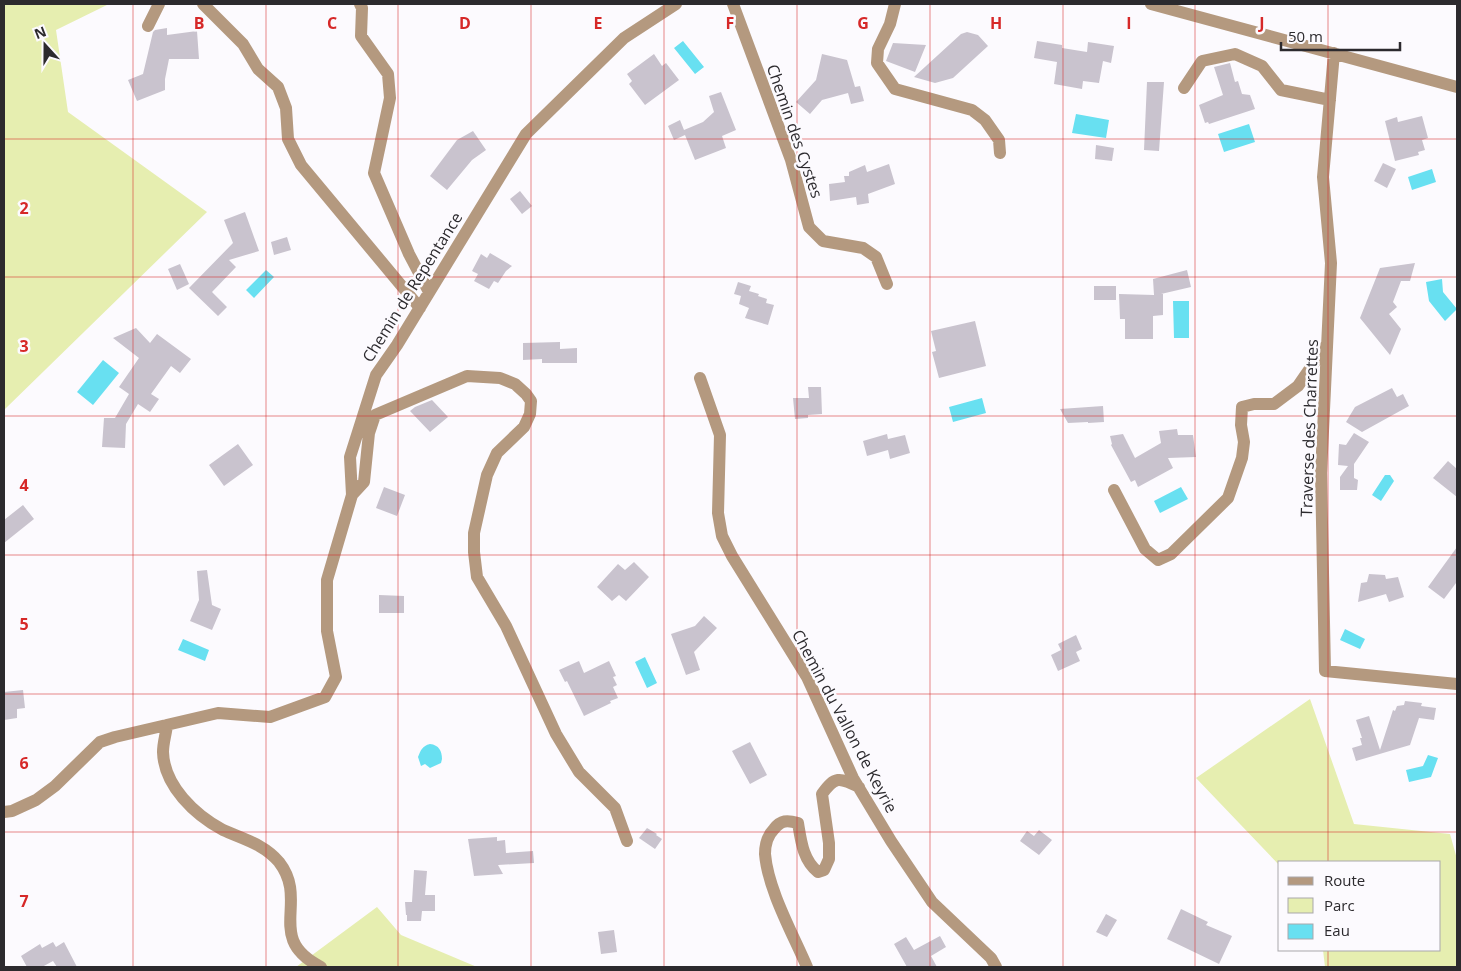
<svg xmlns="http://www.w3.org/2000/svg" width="1461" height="971" viewBox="0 0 1461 971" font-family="'Open Sans',sans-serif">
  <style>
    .green { fill: #e6eeb0 }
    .water { fill: #68e0f1 }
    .building { fill: #c9c3ce }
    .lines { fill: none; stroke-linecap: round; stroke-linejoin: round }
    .minor { stroke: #b4997f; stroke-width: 12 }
    .grid { fill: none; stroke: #d62828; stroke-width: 1; stroke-opacity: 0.55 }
    .labels { text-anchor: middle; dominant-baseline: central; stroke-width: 5; stroke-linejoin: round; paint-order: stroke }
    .street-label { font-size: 16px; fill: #2c2a2e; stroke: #fcfafe }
    .grid-label { font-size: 16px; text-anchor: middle; font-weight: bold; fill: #d62828; stroke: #fcfafe; stroke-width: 5; stroke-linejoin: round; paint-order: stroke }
  </style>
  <rect width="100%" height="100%" fill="#fcfafe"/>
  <path class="green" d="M 4,4 L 109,4 L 56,30 L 68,112 L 207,212 L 4,410 Z
    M 1310,699 L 1354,824 L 1450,834 L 1457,859 L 1457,967 L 1325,967 L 1323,950 L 1440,950 L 1440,862 L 1280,862 L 1280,866 L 1196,778 Z
    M 377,907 L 401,935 L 477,967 L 296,967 Z"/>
  <path class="water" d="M 683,41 L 704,67 L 695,74 L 674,48 Z
    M 1076,114 L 1109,120 L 1106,138 L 1072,133 Z
    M 1249,124 L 1255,142 L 1224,152 L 1218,134 Z
    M 1432,169 L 1436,182 L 1412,190 L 1408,177 Z
    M 266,270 L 274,277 L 254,298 L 246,290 Z
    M 1442,279 L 1443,292 L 1457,309 L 1445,321 L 1429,301 L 1426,282 Z
    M 1173,301 L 1189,301 L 1189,338 L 1174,338 Z
    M 103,360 L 119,373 L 93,405 L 77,392 Z
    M 982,398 L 986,413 L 953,422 L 949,407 Z
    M 1385,475 L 1390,475 L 1394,481 L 1381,501 L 1372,495 Z
    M 1181,487 L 1188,499 L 1160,513 L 1154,501 Z
    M 1345,629 L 1365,639 L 1360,649 L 1340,640 Z
    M 183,639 L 209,650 L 205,661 L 178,650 Z
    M 645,657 L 657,683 L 647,688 L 635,662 Z
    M 430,744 C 439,745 442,751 442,759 L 441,763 L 430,768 L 425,764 L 421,766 L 418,757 C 421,750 422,746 430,744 Z
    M 1428,755 L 1438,758 L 1431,777 L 1409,782 L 1406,770 L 1423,766 Z"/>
  <path class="building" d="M 167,28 L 167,35 L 197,31 L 199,59 L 169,59 L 165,79 L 165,90 L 137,101 L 128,80 L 143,74 L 153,32 L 155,30 Z
    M 967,32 L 978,35 L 988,46 L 953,78 L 935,83 L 914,77 L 961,34 Z
    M 1037,41 L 1062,45 L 1062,48 L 1087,52 L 1088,42 L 1114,46 L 1111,63 L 1103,61 L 1099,83 L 1083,81 L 1082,89 L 1054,84 L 1057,62 L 1034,58 Z
    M 893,43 L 926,45 L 915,72 L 886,61 Z
    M 654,54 L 662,66 L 666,63 L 679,80 L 645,105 L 629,84 L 632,81 L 627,74 Z
    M 822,54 L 847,60 L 855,87 L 860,86 L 864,101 L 851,104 L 848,93 L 822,100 L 810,114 L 796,102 L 816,80 Z
    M 1230,63 L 1235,82 L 1238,81 L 1242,94 L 1250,95 L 1255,109 L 1209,124 L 1208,122 L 1205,123 L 1199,105 L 1223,95 L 1214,67 Z
    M 1147,82 L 1164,82 L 1159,151 L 1144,150 Z
    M 721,92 L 736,130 L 722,136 L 726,148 L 695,160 L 685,135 L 674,140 L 668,126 L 680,120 L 684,130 L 703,122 L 714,112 L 709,96 Z
    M 1422,116 L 1428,138 L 1422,140 L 1425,150 L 1418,152 L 1419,155 L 1395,161 L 1385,121 L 1397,117 L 1398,122 Z
    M 473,131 L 486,150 L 472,160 L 447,190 L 430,176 L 457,140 Z
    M 1096,145 L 1114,148 L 1112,161 L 1095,159 Z
    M 1383,163 L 1396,169 L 1387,188 L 1374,181 Z
    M 889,164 L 895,184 L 868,194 L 869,203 L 857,205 L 856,197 L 830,201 L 829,184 L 845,182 L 844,176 L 849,176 L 849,172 L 865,165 L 867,172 Z
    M 520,191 L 532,206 L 522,214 L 510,199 Z
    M 245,212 L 259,251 L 229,260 L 236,267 L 212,292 L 227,307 L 218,316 L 189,288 L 233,243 L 224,220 Z
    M 287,237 L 291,250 L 274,255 L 271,242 Z
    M 490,253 L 512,266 L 506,271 L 498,283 L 494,281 L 489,289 L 474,281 L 478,274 L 472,271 L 481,254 L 487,258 Z
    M 1415,263 L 1410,281 L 1401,281 L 1393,302 L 1397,307 L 1389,314 L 1401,329 L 1390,355 L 1360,318 L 1380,268 Z
    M 180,264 L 189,284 L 177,290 L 168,269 Z
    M 1187,270 L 1191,287 L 1161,294 L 1163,294 L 1163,315 L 1153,316 L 1153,339 L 1125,339 L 1125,319 L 1120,319 L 1119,294 L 1154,295 L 1153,279 Z
    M 738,282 L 751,286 L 749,291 L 759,294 L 758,296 L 767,299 L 766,303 L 774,305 L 768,325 L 745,318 L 749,308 L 739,304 L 741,296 L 734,294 Z
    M 1094,286 L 1116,286 L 1116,300 L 1094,300 Z
    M 975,321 L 986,366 L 939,378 L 932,352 L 936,351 L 931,331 Z
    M 136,328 L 150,343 L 157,334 L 191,359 L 180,373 L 171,366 L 151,394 L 159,399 L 150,412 L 138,404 L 126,424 L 125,448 L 102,447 L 104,418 L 115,418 L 129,394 L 119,387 L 139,358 L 113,338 Z
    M 560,342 L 560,349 L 577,348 L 577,363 L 542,363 L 542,359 L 523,360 L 523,343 Z
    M 808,387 L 821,387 L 822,414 L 808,415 L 808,418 L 795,419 L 793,398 L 809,398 Z
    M 1392,388 L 1397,397 L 1403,394 L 1409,406 L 1362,432 L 1346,422 L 1355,407 Z
    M 432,400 L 448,417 L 430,432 L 410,411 L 415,407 Z
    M 1103,406 L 1104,422 L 1088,423 L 1088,422 L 1068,423 L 1060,409 Z
    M 1177,429 L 1178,435 L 1193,435 L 1196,457 L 1168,458 L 1173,468 L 1138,487 L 1135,480 L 1131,482 L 1111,445 L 1112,444 L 1110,436 L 1123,434 L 1135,458 L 1161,443 L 1159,431 Z
    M 1354,433 L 1369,442 L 1354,464 L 1354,478 L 1358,480 L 1357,490 L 1340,490 L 1340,477 L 1348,466 L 1338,465 L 1339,444 L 1346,445 Z
    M 887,434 L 888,439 L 905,435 L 910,453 L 890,459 L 888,450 L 867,456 L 863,441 Z
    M 238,444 L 253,465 L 224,486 L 209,465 Z
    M 1448,461 L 1457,469 L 1457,497 L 1433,478 Z
    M 384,487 L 405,495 L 397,516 L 376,508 Z
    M 23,505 L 34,519 L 4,543 L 4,520 Z
    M 1457,547 L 1456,583 L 1444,599 L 1428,587 Z
    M 634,562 L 649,577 L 626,601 L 619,595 L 612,601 L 597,587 L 618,564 L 625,570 Z
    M 207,570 L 212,605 L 221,609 L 212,630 L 190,621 L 199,600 L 197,571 Z
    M 1369,574 L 1385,575 L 1386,579 L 1398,577 L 1404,597 L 1389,602 L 1386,594 L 1358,602 L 1361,583 L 1367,582 Z
    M 379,595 L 404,596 L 404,613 L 379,613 Z
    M 704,616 L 717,628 L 694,652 L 700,670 L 686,675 L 671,634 L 695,626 Z
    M 1076,635 L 1082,649 L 1076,652 L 1080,661 L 1058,671 L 1051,655 L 1061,650 L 1058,644 Z
    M 579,661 L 584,673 L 609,661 L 616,676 L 613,677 L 617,685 L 613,687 L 618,698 L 610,701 L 611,703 L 584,716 L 567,681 L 565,682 L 559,670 Z
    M 23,690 L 25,708 L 17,709 L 17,718 L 4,720 L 4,692 Z
    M 1405,701 L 1422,703 L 1421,706 L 1436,708 L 1434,720 L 1419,718 L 1410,745 L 1356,761 L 1352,748 L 1362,745 L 1360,738 L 1362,738 L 1356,720 L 1369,716 L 1380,750 L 1393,710 L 1395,711 L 1397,706 L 1404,705 Z
    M 750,742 L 767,775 L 750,784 L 732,751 Z
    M 647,828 L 657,834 L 656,835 L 662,839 L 655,849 L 639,838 Z
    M 1039,830 L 1052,840 L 1039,855 L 1020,841 L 1027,831 L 1034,836 Z
    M 497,837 L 497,841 L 505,840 L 506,853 L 533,851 L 534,863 L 498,865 L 503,874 L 474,876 L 468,839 Z
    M 414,870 L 427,871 L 425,895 L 435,895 L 435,911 L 422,911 L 421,921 L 407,921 L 407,915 L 406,915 L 405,902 L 412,902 Z
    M 1181,909 L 1208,922 L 1206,925 L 1232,936 L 1219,964 L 1167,939 Z
    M 1106,914 L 1117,920 L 1107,937 L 1096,932 Z
    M 614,930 L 617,952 L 601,954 L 598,932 Z
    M 940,936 L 946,947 L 931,956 L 937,967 L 907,967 L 894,944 L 906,937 L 914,950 Z
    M 53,942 L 56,947 L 64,942 L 77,967 L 57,967 L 53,961 L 42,967 L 27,967 L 21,956 L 40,944 L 42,948 Z"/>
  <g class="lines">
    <path class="minor" d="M 203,4 L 243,44 L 258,69 L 278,87 L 286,108 L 288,139 L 301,165 L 420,308
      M 360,4 L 362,8 L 361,36 L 388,74 L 390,98 L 374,173 L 409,254 L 429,292
      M 733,4 L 791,160 L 809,227 L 823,241 L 863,248 L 876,257 L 887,284
      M 895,4 L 890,24 L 878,49 L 877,63 L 895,89 L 972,110 L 985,120 L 999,140 L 1000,153
      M 1151,4 L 1457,87
      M 148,26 L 159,4
      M 1334,53 L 1323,177 L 1331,263 L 1321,473 L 1325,671 L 1457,684
      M 1184,88 L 1202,61 L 1235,54 L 1262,66 L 1281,90 L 1330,100
      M 700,378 L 720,435 L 718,513 L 722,536 L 732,556 L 807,677 L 853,778 L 891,841 L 932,902 L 991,958 L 996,967
      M 1114,490 L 1145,549 L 1158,560 L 1171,554 L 1228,498 L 1242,458 L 1244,442 L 1241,425 L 1242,407 L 1254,404 L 1274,404 L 1298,386 L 1327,344
      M 352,495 L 364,482 L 369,433 L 375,415 L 467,376 L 500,378 L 515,384 L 526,394 L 531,401 L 530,414 L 524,427 L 497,453 L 487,475 L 474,533 L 474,552 L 477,577 L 506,626 L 556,734 L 579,772 L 615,808 L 627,841
      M 167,725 C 166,734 163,743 163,752 C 164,786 195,815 223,830 C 243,839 264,844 279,862 C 310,902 264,938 321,967
      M 4,812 L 12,811 L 36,800 L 55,786 L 100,742 L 115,737 L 218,713 L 270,717 L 325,697 L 336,677 L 327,631 L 327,580 L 352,495 L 350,457 L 376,375 L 397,345 L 526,134 L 624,38 L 676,4
      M 807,967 C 793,934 768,890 765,854 C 765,845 768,835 774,829 C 781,820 787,820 798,823 C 801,841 803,860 818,872 L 824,870 L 829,859 L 829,843 L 822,794 C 835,776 839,777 859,787"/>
  </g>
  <path class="grid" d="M 133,4 L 133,967M 266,4 L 266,967M 398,4 L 398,967M 531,4 L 531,967M 664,4 L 664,967M 797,4 L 797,967M 930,4 L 930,967M 1063,4 L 1063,967M 1195,4 L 1195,967M 1328,4 L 1328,862M 4,139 L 1457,139M 4,277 L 1457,277M 4,416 L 1457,416M 4,555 L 1457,555M 4,694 L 1457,694M 4,832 L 1457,832M 1328,950 L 1328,967"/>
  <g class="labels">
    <g class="street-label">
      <text transform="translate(795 131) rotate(71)">Chemin des Cystes</text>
      <text transform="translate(412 287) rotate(-58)">Chemin de Repentance</text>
      <text transform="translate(1309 428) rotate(-88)">Traverse des Charrettes</text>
      <text transform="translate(845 721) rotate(62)">Chemin du Vallon de Keyrie</text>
    </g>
  </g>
  <g class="grid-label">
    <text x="199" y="29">B</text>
    <text x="332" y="29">C</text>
    <text x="465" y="29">D</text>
    <text x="598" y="29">E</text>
    <text x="730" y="29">F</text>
    <text x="863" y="29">G</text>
    <text x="996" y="29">H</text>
    <text x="1129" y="29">I</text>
    <text x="1262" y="29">J</text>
    <text x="24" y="214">2</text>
    <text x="24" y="352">3</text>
    <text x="24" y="491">4</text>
    <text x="24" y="630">5</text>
    <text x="24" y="769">6</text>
    <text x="24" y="907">7</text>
  </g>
  <rect width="1461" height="971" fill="none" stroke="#2c2a2e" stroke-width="10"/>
  <rect x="1278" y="861" width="162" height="90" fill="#fcfafe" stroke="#a9a7ab"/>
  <rect x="1288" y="877" width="25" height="8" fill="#b4997f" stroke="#a9a7ab"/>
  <text x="1324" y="886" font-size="15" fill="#2c2a2e">Route</text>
  <rect x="1288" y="898" width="25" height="15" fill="#e6eeb0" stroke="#a9a7ab"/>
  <text x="1324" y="911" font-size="15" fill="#2c2a2e">Parc</text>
  <rect x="1288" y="924" width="25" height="15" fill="#68e0f1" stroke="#a9a7ab"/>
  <text x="1324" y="936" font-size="15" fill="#2c2a2e">Eau</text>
  <g transform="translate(45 45) rotate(339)" stroke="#fcfafe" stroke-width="4" paint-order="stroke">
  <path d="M0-4L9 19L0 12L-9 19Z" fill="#2c2a2e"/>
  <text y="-8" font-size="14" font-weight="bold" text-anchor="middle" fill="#2c2a2e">N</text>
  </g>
  <path d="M1281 42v8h119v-8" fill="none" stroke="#2c2a2e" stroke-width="2.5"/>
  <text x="1288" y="42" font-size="15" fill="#2c2a2e" stroke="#fcfafe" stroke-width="4" paint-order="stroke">50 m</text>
</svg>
